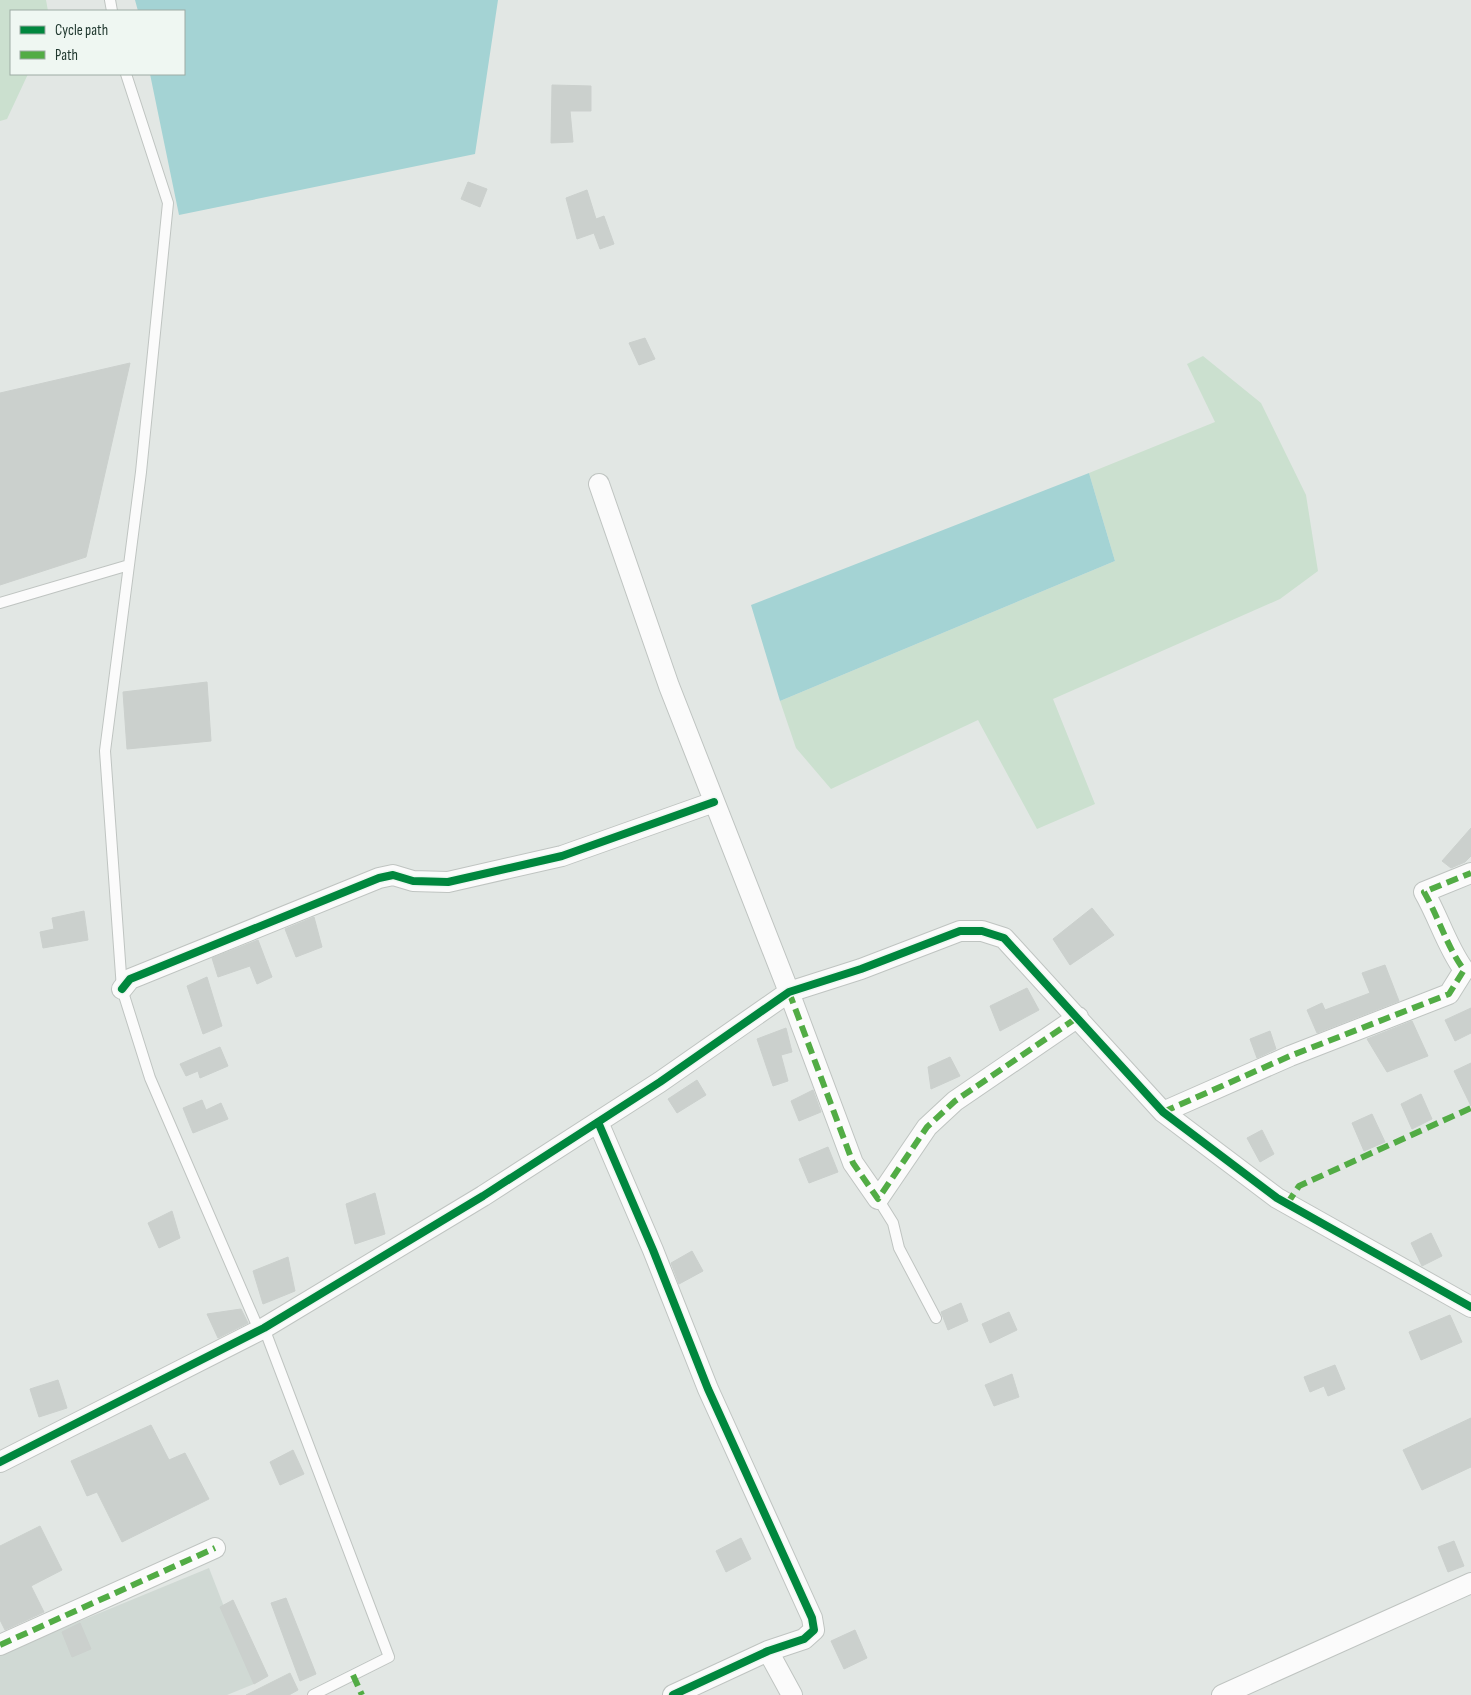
<svg xmlns="http://www.w3.org/2000/svg" width="1471" height="1695" viewBox="0 0 1471 1695" font-family="'Sofia Sans Condensed',sans-serif">
  <style>
    .built { fill: #d0d9d4 }
    .green { fill: #cbe0cf }
    .water { fill: #a4d3d4 }
    .building { fill: #cbd0cd; stroke: #cbd0cd }
    .lines { fill: none; stroke-linecap: round; stroke-linejoin: round }
    .lane-casing { stroke: #bfc4c1; stroke-width: 12 }
    .street-casing { stroke: #bfc4c1; stroke-width: 22 }
    .lane { stroke: #fbfbfb; stroke-width: 10 }
    .street { stroke: #fbfbfb; stroke-width: 20 }
    .quiet { stroke: #52ac45; stroke-width: 6; stroke-dasharray: 12 6; stroke-linecap: butt }
    .cycleway-casing { stroke: #eff7f2; stroke-width: 11 }
    .cycleway { stroke: #00873e; stroke-width: 8 }
  </style>
  <rect width="100%" height="100%" fill="#e2e7e4"/>
  <path class="built" d="M 209,1568 L 254,1684 L 227,1695 L 0,1695 L 0,1654 Z"/>
  <path class="green" d="M 0,0 L 46,0 L 48,11 L 11,11 L 11,74 L 28,74 L 7,119 L 0,121 Z
    M 1203,356 L 1261,403 L 1306,495 L 1318,571 L 1280,599 L 1053,699 L 1095,804 L 1037,829 L 978,720 L 831,789 L 796,748 L 780,701 L 1115,561 L 1089,473 L 1215,422 L 1187,364 Z"/>
  <path class="water" d="M 135,0 L 498,0 L 475,154 L 179,215 L 150,74 L 184,74 L 184,11 L 138,11 Z
    M 1089,473 L 1115,561 L 780,701 L 751,605 Z"/>
  <path class="building" d="M 552,85 L 591,86 L 591,111 L 570,111 L 573,142 L 551,143 Z
    M 468,182 L 487,189 L 480,207 L 461,199 Z
    M 587,190 L 596,219 L 604,216 L 614,244 L 600,249 L 594,233 L 577,239 L 566,198 Z
    M 645,338 L 655,359 L 639,365 L 629,343 Z
    M 130,363 L 86,557 L 0,585 L 0,393 Z
    M 207,682 L 211,741 L 127,749 L 123,692 Z
    M 1471,828 L 1471,856 L 1465,862 L 1451,868 L 1442,861 Z
    M 1092,908 L 1114,935 L 1070,965 L 1053,939 Z
    M 84,911 L 88,940 L 43,948 L 40,932 L 54,929 L 52,918 Z
    M 314,917 L 322,947 L 296,957 L 285,929 Z
    M 258,940 L 272,977 L 257,984 L 250,966 L 218,977 L 212,958 Z
    M 1385,965 L 1399,1001 L 1317,1033 L 1307,1010 L 1322,1003 L 1325,1010 L 1370,993 L 1362,973 Z
    M 207,977 L 222,1026 L 203,1034 L 187,986 Z
    M 1027,988 L 1039,1010 L 1000,1031 L 990,1006 Z
    M 1471,1008 L 1471,1033 L 1455,1041 L 1445,1020 Z
    M 1412,1021 L 1428,1056 L 1387,1072 L 1367,1039 Z
    M 786,1028 L 792,1052 L 781,1055 L 788,1081 L 773,1086 L 757,1039 Z
    M 1270,1031 L 1276,1049 L 1257,1058 L 1250,1039 Z
    M 220,1047 L 228,1066 L 200,1078 L 198,1071 L 186,1076 L 180,1064 Z
    M 950,1057 L 960,1076 L 931,1089 L 928,1067 Z
    M 1471,1063 L 1471,1106 L 1454,1071 Z
    M 697,1080 L 706,1095 L 677,1113 L 668,1099 Z
    M 813,1090 L 821,1112 L 799,1121 L 791,1101 Z
    M 1421,1094 L 1432,1119 L 1412,1129 L 1401,1104 Z
    M 202,1100 L 206,1110 L 221,1103 L 228,1119 L 193,1133 L 183,1108 Z
    M 1372,1114 L 1385,1142 L 1364,1151 L 1352,1123 Z
    M 1262,1130 L 1274,1154 L 1260,1162 L 1247,1138 Z
    M 828,1147 L 838,1172 L 809,1183 L 799,1159 Z
    M 375,1193 L 385,1234 L 355,1244 L 346,1204 Z
    M 172,1211 L 180,1238 L 159,1248 L 148,1223 Z
    M 1431,1233 L 1442,1256 L 1422,1266 L 1411,1243 Z
    M 692,1251 L 703,1271 L 679,1284 L 671,1263 Z
    M 288,1257 L 295,1291 L 263,1304 L 253,1271 Z
    M 961,1303 L 968,1321 L 948,1330 L 941,1312 Z
    M 241,1309 L 248,1323 L 218,1338 L 207,1314 Z
    M 1009,1312 L 1017,1330 L 990,1343 L 982,1324 Z
    M 1450,1315 L 1462,1342 L 1421,1360 L 1409,1332 Z
    M 1335,1365 L 1345,1389 L 1328,1396 L 1324,1386 L 1310,1392 L 1304,1377 Z
    M 1012,1374 L 1019,1397 L 994,1406 L 985,1385 Z
    M 58,1380 L 67,1408 L 39,1417 L 30,1389 Z
    M 1471,1418 L 1471,1467 L 1422,1490 L 1403,1450 Z
    M 151,1425 L 169,1460 L 185,1453 L 209,1499 L 122,1542 L 97,1492 L 87,1496 L 71,1461 Z
    M 293,1450 L 304,1474 L 280,1485 L 270,1462 Z
    M 40,1526 L 62,1570 L 31,1586 L 44,1612 L 5,1630 L 0,1620 L 0,1546 Z
    M 741,1538 L 751,1559 L 726,1572 L 716,1551 Z
    M 1454,1541 L 1464,1566 L 1448,1572 L 1438,1547 Z
    M 286,1598 L 316,1674 L 300,1681 L 271,1603 Z
    M 233,1600 L 268,1676 L 254,1684 L 220,1607 Z
    M 80,1623 L 91,1649 L 72,1657 L 62,1632 Z
    M 855,1630 L 867,1658 L 844,1669 L 831,1641 Z
    M 290,1673 L 298,1690 L 289,1695 L 246,1695 Z"/>
  <g class="lines">
    <defs>
      <path id="lane" d="M 110,0 L 112,11
        M 126,74 L 168,203 L 141,472 L 105,751 L 122,989 L 150,1078 L 259,1330
        M 0,603 L 129,565
        M 878,1199 L 893,1223 L 899,1248 L 936,1318
        M 264,1328 L 389,1657 L 313,1695"/>
      <path id="street" d="M 599,484 L 669,686 L 789,992 L 853,1163 L 878,1199 L 927,1127 L 955,1101 L 1078,1017
        M 122,989 L 130,979 L 140,975 L 379,878 L 393,875 L 413,881 L 448,882 L 562,856 L 714,802
        M 1163,1112 L 1290,1056 L 1449,994 L 1464,970 C 1447,947 1439,918 1424,892 L 1471,873
        M 598,1122 L 653,1250 L 708,1389 L 812,1618 L 814,1630 L 804,1639 L 768,1651 L 673,1695
        M 0,1462 L 264,1328 L 483,1196 L 660,1082 L 789,992 L 861,969 L 960,931 L 982,931 L 1004,938 L 1163,1112 L 1277,1198 L 1471,1307
        M 0,1645 L 215,1548
        M 768,1651 L 792,1695
        M 1222,1695 L 1471,1583"/>
    </defs>
    <use href="#lane" class="lane-casing"/>
    <use href="#street" class="street-casing"/>
    <use href="#lane" class="lane"/>
    <use href="#street" class="street"/>
    <path class="quiet" d="M 789,992 L 853,1163 L 878,1199 L 927,1127 L 955,1101 L 1078,1017
      M 1163,1112 L 1290,1056 L 1449,994 L 1464,970 C 1447,947 1439,918 1424,892 L 1471,873
      M 1287,1204 L 1299,1186 L 1471,1108
      M 0,1645 L 215,1548
      M 353,1675 L 362,1695"/>
    <defs>
      <path id="cycleway" d="M 122,989 L 130,979 L 140,975 L 379,878 L 393,875 L 413,881 L 448,882 L 562,856 L 714,802
        M 598,1122 L 653,1250 L 708,1389 L 812,1618 L 814,1630 L 804,1639 L 768,1651 L 673,1695
        M 0,1462 L 264,1328 L 483,1196 L 660,1082 L 789,992 L 861,969 L 960,931 L 982,931 L 1004,938 L 1163,1112 L 1277,1198 L 1471,1307"/>
    </defs>
    <use href="#cycleway" class="cycleway-casing"/>
    <use href="#cycleway" class="cycleway"/>
  </g>
  <rect x="10" y="10" width="175" height="65" fill="#eff7f2" stroke="#9daba4"/>
  <rect x="20" y="26" width="25" height="8" fill="#00873e" stroke="#9daba4"/>
  <text x="55" y="35" font-size="15" fill="#213930">Cycle path</text>
  <rect x="20" y="51" width="25" height="8" fill="#52ac45" stroke="#9daba4"/>
  <text x="55" y="60" font-size="15" fill="#213930">Path</text>
</svg>
